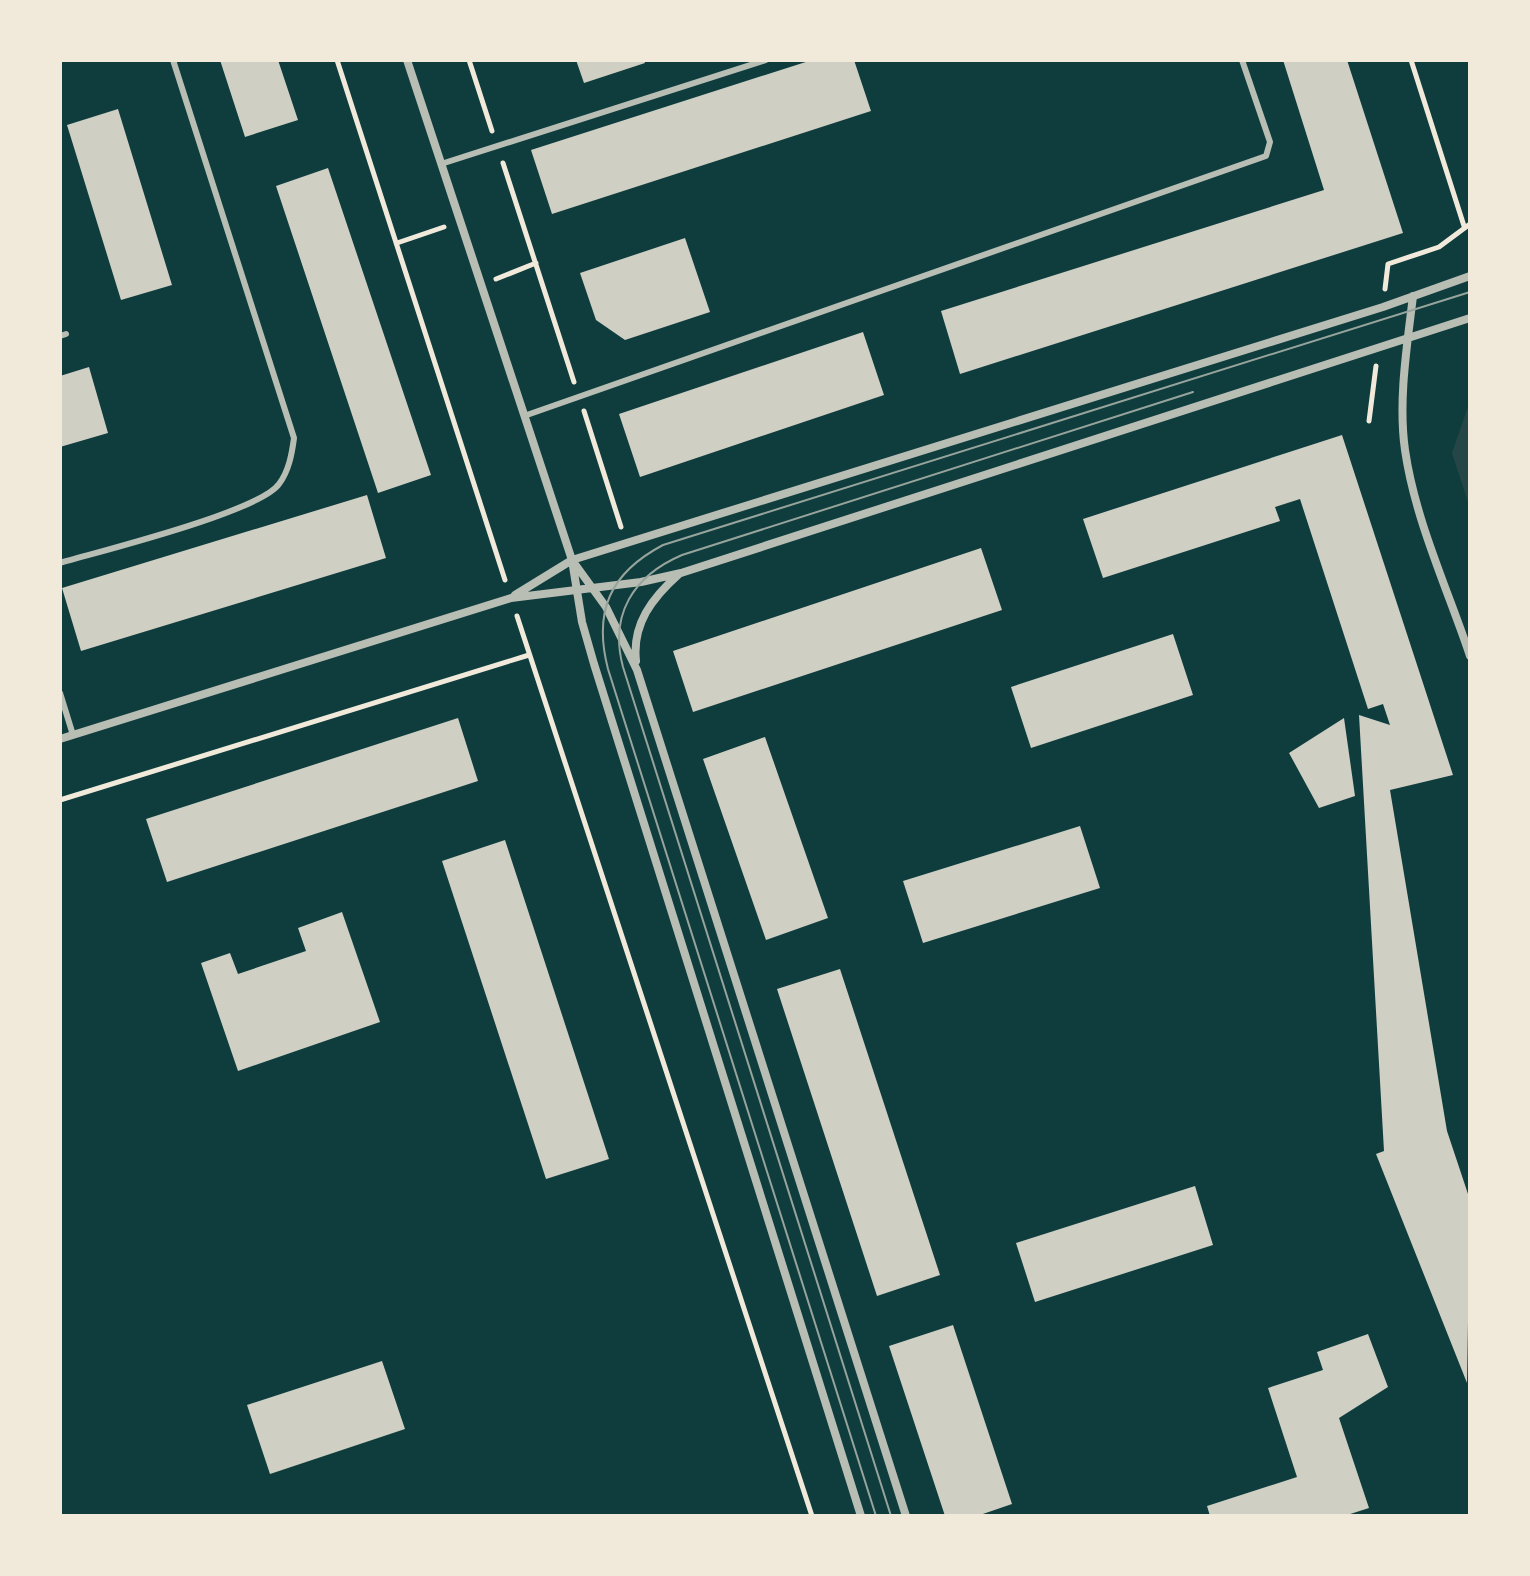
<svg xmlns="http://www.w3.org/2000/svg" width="1530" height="1576" viewBox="0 0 1530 1576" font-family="Ubuntu,sans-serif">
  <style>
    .green { fill: #244646 }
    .building { fill: #cfcfc3 }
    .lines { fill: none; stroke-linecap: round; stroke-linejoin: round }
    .path { stroke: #f1e9da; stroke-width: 5 }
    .service { stroke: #b8beb3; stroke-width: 6 }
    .minor { stroke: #b8beb3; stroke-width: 8 }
    .tram { stroke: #97a49c; stroke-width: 2 }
  </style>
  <rect width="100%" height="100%" fill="#0f3d3e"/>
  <path class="green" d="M 1470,401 L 1470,508 L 1452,453 Z"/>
  <path class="building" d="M 220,60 L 278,60 L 298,120 L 245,137 Z
    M 576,60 L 644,60 L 645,63 L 584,83 Z
    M 812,60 L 854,60 L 871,111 L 552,214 L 531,150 Z
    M 1283,60 L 1347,60 L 1403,233 L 960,374 L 941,311 L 1324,190 Z
    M 118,109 L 172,285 L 121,300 L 67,125 Z
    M 328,168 L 431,475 L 378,493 L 276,186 Z
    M 685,238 L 710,312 L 625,340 L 596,320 L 580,273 Z
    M 863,332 L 884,395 L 640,477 L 619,414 Z
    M 89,367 L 108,433 L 60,447 L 60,376 Z
    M 1342,435 L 1453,775 L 1390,790 L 1447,1131 L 1470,1200 L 1467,1383 L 1376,1154 L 1384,1151 L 1359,715 L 1390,725 L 1383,704 L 1368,709 L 1300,499 L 1275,507 L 1280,521 L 1103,578 L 1083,519 Z
    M 367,495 L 386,558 L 81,651 L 62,588 Z
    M 981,548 L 1002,610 L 693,712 L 673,651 Z
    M 1173,634 L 1193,695 L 1031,748 L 1011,687 Z
    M 458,718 L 478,781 L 167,882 L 146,819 Z
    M 1344,718 L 1355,796 L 1319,808 L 1289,753 Z
    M 765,737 L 828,918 L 766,940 L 703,759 Z
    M 1080,826 L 1100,888 L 923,943 L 903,881 Z
    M 505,840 L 609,1159 L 546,1179 L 442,861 Z
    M 342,912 L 380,1022 L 238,1071 L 201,963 L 230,953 L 238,974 L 306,951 L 298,928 Z
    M 840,969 L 940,1275 L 877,1296 L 777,989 Z
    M 1195,1186 L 1213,1245 L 1035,1302 L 1016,1243 Z
    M 953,1325 L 1012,1504 L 977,1516 L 945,1516 L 889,1346 Z
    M 1368,1334 L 1388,1387 L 1339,1418 L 1369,1508 L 1344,1516 L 1210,1516 L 1207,1506 L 1297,1477 L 1268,1388 L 1323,1370 L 1317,1352 Z
    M 382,1361 L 405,1429 L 270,1474 L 247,1405 Z"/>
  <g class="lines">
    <path class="path" d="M 337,60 L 505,580
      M 469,60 L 492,131
      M 1411,60 L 1464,226
      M 503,163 L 574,382
      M 397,243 L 444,227
      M 496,279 L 536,263
      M 1385,289 L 1388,264 L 1439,247 L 1470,224
      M 584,411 L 621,527
      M 1369,421 L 1376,366
      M 517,616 L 812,1516
      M 60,800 L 529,655"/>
    <path class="service" d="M 441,164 L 766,60
      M 60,336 L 66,334
      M 524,416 L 1266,156 L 1270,142 L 1242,60
      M 60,563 C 101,551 259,512 279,484 C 289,471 292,453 294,438 L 173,60
      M 60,693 L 73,735"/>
    <path class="minor" d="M 407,60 L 572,560 L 582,622 L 594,664 L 861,1516
      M 1413,296 C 1407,346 1398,401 1405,450 C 1415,520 1448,590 1470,656
      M 572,560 L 606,607 L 637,670 L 906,1516
      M 515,595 L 572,560 L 1383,307 L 1470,276
      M 636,661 C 632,624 652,598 679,574
      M 60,739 L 511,598 L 641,582 L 681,573 L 1470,318"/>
    <path class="tram" d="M 876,1516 L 608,669 C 593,611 610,573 663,545 L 1470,292
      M 891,1516 L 623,667 C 609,615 633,576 682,555 L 1193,392"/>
  </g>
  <rect width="1530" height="1576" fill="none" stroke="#f1e9da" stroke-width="124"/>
</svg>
